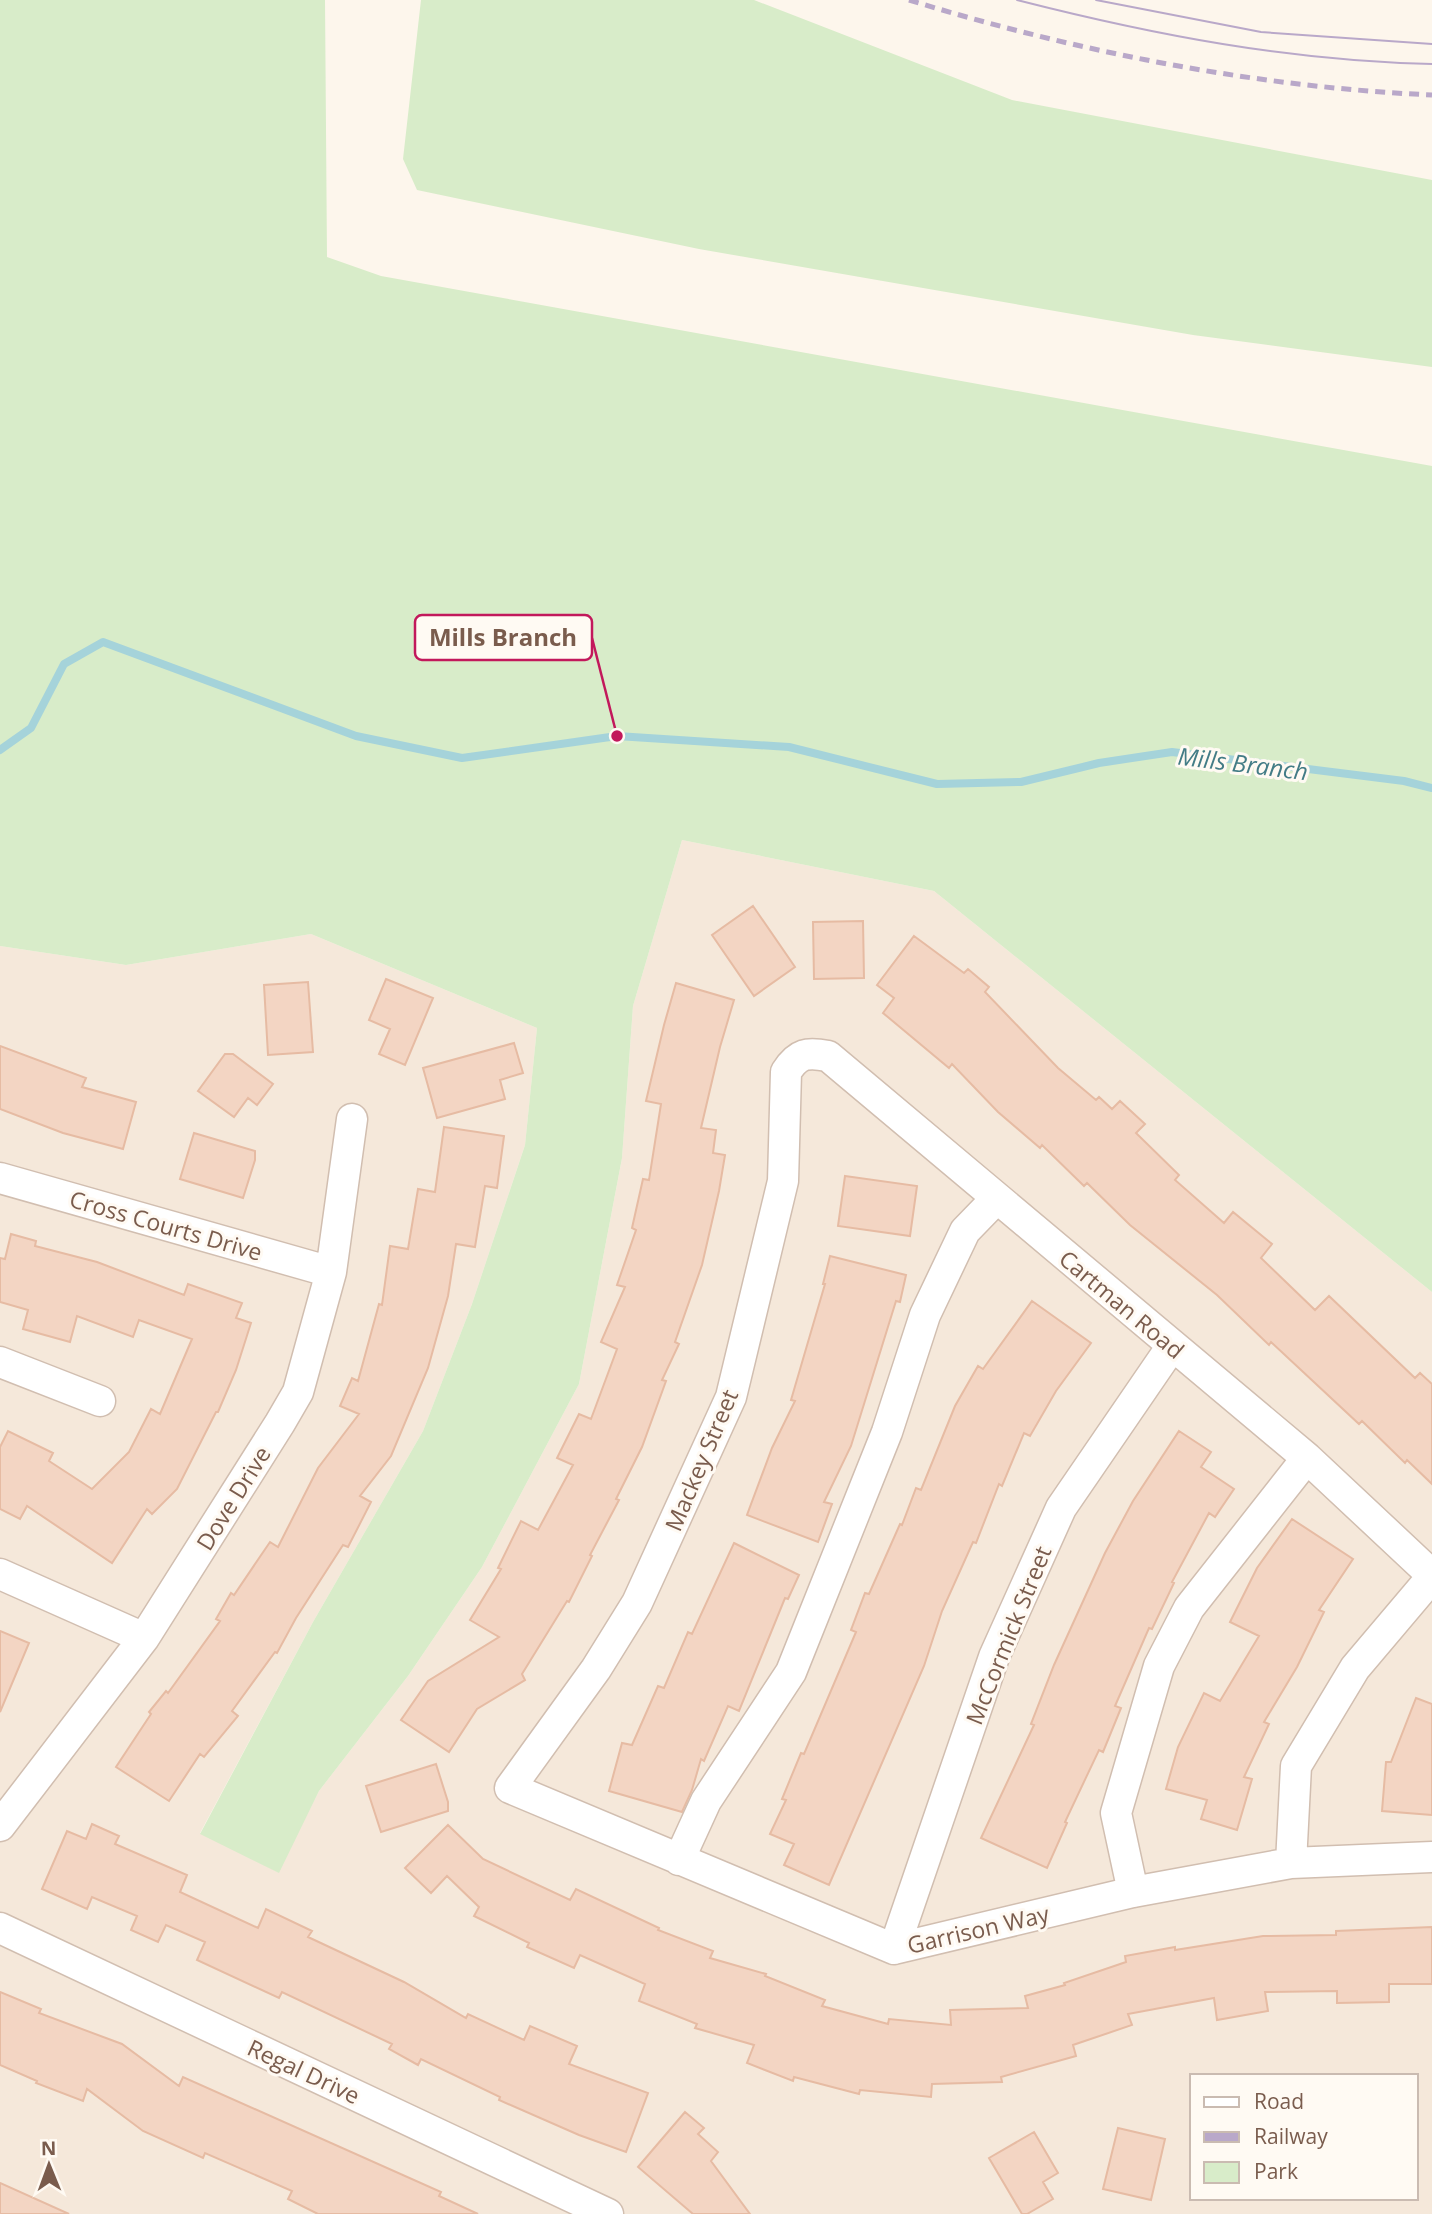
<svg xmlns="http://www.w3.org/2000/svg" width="1432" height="2214" viewBox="0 0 1432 2214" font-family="'Open Sans',sans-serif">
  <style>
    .residential { fill: #f5e8da; fill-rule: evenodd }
    .green { fill: #d8ecc9 }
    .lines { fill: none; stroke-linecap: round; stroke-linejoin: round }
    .stream { stroke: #a5d3da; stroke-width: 8 }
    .building { fill: #f3d5c3; stroke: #e6bba3; stroke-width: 2 }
    .minor-casing { stroke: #d1beb0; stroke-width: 33 }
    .minor { stroke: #fff; stroke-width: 30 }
    .tram { stroke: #b9a8c9; stroke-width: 2 }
    .rail { stroke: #b9a8c9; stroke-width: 5; stroke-dasharray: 10 7; stroke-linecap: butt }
    .labels { text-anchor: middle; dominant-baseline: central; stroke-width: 6; stroke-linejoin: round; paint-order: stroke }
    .street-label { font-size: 23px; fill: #7a5c4d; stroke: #fffaf3 }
    .water-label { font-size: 24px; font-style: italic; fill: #437c86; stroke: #fffaf3 }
    .leader { fill: none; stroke: #c2185b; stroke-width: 2.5 }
    .callout-dot { fill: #c2185b; stroke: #fffaf3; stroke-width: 2.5 }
    .callout { fill: #fffaf3; stroke: #c2185b; stroke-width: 2.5 }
    .callout-label { font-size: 24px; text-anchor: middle; font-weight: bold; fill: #7a5c4d }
  </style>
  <rect width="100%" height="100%" fill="#fdf6ec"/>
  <path class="residential" d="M 682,840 L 934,891 L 1432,1292 L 1432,2214 L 0,2214 L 0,946 L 126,965 L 311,934 L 537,1028 L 525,1145 L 472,1304 L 423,1431 L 313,1622 L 200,1833 L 278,1872 L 319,1791 L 408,1676 L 482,1567 L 579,1384 L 622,1158 L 633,1006 ZM 1192,2076 L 1416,2076 L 1416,2198 L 1192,2198 Z"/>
  <path class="green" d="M 0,0 L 325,0 L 327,257 L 381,276 L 1432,466 L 1432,1292 L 934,891 L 682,840 L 633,1006 L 622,1158 L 579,1384 L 482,1567 L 408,1676 L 319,1791 L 279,1873 L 200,1834 L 313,1622 L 423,1431 L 472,1304 L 525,1145 L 537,1028 L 311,934 L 126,965 L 0,946 Z
    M 421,0 L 754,0 L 1012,100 L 1432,180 L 1432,367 L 1193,335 L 699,249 L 417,190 L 403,159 Z"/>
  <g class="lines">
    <path class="stream" d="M 0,750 L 31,728 L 64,664 L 103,642 L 356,736 L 462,758 L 617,736 L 789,747 L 937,784 L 1021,782 L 1099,763 L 1172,752 L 1404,781 L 1432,788"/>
  </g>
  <path class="building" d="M 753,906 L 795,967 L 754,996 L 712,935 Z
    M 863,921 L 864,978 L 814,979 L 813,922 Z
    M 914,936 L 964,973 L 968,969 L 989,987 L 985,992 L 1058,1068 L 1096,1100 L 1099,1097 L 1112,1109 L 1120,1101 L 1145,1124 L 1136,1133 L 1179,1175 L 1175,1180 L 1224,1223 L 1233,1212 L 1272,1244 L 1261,1258 L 1315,1310 L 1329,1296 L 1415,1378 L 1420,1373 L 1432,1384 L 1432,1484 L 1407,1460 L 1405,1463 L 1362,1421 L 1359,1424 L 1271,1342 L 1269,1345 L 1217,1295 L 1130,1225 L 1087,1183 L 1084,1186 L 1042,1145 L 1040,1148 L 998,1112 L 952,1064 L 949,1068 L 883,1013 L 894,998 L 877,985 Z
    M 386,979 L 433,998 L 405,1065 L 379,1054 L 390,1029 L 369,1020 Z
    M 308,982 L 313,1052 L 268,1055 L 264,985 Z
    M 676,983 L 734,1000 L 720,1047 L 701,1128 L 716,1130 L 713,1153 L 725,1155 L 719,1191 L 702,1265 L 675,1342 L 679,1344 L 662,1380 L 666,1381 L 642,1447 L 616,1499 L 619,1500 L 590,1555 L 592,1556 L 569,1602 L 567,1601 L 522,1674 L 525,1680 L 477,1709 L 449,1752 L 401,1720 L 428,1681 L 499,1637 L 470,1620 L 501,1569 L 498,1568 L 521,1521 L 538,1530 L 573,1465 L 557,1458 L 579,1414 L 591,1419 L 617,1349 L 601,1342 L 625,1287 L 617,1285 L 636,1230 L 632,1228 L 643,1179 L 649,1180 L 661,1104 L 646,1101 L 664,1025 Z
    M 514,1043 L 523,1073 L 500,1080 L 505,1099 L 437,1118 L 423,1068 Z
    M 0,1046 L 86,1078 L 82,1087 L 136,1102 L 123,1149 L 63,1133 L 0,1109 Z
    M 225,1054 L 233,1054 L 273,1084 L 257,1105 L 248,1098 L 234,1117 L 198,1091 Z
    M 444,1127 L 504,1136 L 497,1188 L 485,1186 L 475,1247 L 456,1244 L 448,1296 L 428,1368 L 391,1456 L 360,1496 L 371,1502 L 348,1547 L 343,1545 L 296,1618 L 277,1653 L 275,1652 L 232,1711 L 238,1716 L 204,1757 L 200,1754 L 169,1801 L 116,1767 L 151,1714 L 149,1712 L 166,1691 L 168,1693 L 220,1621 L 216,1619 L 231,1593 L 234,1595 L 270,1542 L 278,1547 L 318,1468 L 359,1414 L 340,1406 L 352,1378 L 358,1381 L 379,1304 L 382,1305 L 390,1246 L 408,1249 L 418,1189 L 435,1192 Z
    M 194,1133 L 255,1151 L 255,1160 L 243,1198 L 180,1179 Z
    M 845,1176 L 917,1186 L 910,1236 L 838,1226 Z
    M 11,1234 L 36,1241 L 35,1246 L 97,1262 L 184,1295 L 188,1284 L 242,1303 L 236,1318 L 251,1323 L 236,1370 L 218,1412 L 216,1412 L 177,1489 L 152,1514 L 147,1509 L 112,1563 L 27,1506 L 20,1519 L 0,1509 L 0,1447 L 8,1431 L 53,1453 L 49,1461 L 92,1489 L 129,1452 L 151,1409 L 160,1414 L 192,1339 L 139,1320 L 133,1337 L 77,1316 L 70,1342 L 23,1329 L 28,1310 L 0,1302 L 0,1258 L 5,1259 Z
    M 830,1256 L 906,1275 L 900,1302 L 896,1301 L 851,1446 L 824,1502 L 832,1504 L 818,1542 L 747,1515 L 772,1448 L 795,1401 L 791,1400 L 825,1284 L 823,1284 Z
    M 1032,1301 L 1091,1343 L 1056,1391 L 1030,1436 L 1024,1433 L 1002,1486 L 999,1484 L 976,1543 L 973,1542 L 942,1611 L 924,1666 L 829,1885 L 784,1865 L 794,1844 L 770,1834 L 786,1800 L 782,1799 L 801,1753 L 804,1754 L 856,1632 L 851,1630 L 865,1593 L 869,1594 L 900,1524 L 902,1525 L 916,1488 L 921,1490 L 955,1406 L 978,1366 L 983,1369 Z
    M 1179,1431 L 1211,1452 L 1201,1467 L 1234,1489 L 1215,1517 L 1209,1513 L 1172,1582 L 1174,1583 L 1152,1629 L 1149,1628 L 1115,1706 L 1121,1708 L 1103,1752 L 1099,1750 L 1065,1822 L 1067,1823 L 1047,1868 L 981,1838 L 1034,1725 L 1031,1724 L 1054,1665 L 1105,1553 L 1133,1501 Z
    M 1292,1519 L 1353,1559 L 1319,1610 L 1324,1612 L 1297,1667 L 1264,1722 L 1269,1724 L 1244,1777 L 1252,1779 L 1237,1830 L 1201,1819 L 1207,1800 L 1166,1789 L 1178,1747 L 1204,1693 L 1220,1701 L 1259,1636 L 1230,1622 L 1257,1568 Z
    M 734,1543 L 799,1575 L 788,1599 L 785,1598 L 739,1711 L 728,1706 L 704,1761 L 701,1759 L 692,1790 L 682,1812 L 609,1791 L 622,1743 L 632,1745 L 658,1686 L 664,1688 L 688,1632 L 692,1634 Z
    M 0,1631 L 29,1643 L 0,1712 Z
    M 1416,1698 L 1432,1704 L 1432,1815 L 1382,1811 L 1386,1762 L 1391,1762 Z
    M 436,1764 L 448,1802 L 448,1811 L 381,1832 L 366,1786 Z
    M 92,1824 L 119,1836 L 115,1844 L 187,1875 L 180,1892 L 258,1928 L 266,1909 L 312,1931 L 308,1937 L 404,1982 L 466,2018 L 468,2014 L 524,2040 L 530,2026 L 577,2046 L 569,2064 L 648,2093 L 626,2152 L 579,2135 L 499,2100 L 500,2097 L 421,2059 L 418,2065 L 389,2049 L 392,2044 L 282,1992 L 279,1998 L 197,1960 L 205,1942 L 166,1925 L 158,1942 L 131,1930 L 137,1916 L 92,1897 L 87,1909 L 42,1889 L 67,1831 L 86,1839 Z
    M 448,1825 L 483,1859 L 570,1900 L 576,1889 L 659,1928 L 658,1930 L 713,1951 L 710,1958 L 766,1974 L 765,1976 L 825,2000 L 822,2006 L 888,2024 L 889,2019 L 951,2025 L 950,2010 L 1028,2008 L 1025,1996 L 1065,1985 L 1064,1983 L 1126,1962 L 1125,1956 L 1175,1947 L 1175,1950 L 1263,1936 L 1336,1935 L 1336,1931 L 1432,1927 L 1432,1984 L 1389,1984 L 1389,2002 L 1337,2003 L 1337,1991 L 1265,1992 L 1268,2011 L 1217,2020 L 1214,1998 L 1128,2014 L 1132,2025 L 1073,2045 L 1076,2056 L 1001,2077 L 1002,2082 L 932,2084 L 931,2097 L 860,2090 L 859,2094 L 794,2077 L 793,2081 L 747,2063 L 754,2045 L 695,2028 L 697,2024 L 639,2001 L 645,1984 L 580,1955 L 574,1968 L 527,1947 L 529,1943 L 474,1916 L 479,1907 L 447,1876 L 431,1893 L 405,1868 Z
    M 0,1992 L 41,2009 L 39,2013 L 122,2044 L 179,2086 L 183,2077 L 441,2192 L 439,2196 L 478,2214 L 318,2214 L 288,2199 L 292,2191 L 205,2153 L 203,2158 L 143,2131 L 87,2089 L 83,2101 L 36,2083 L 37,2081 L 0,2065 Z
    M 685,2112 L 704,2128 L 698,2134 L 718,2152 L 711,2161 L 750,2214 L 693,2214 L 638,2167 Z
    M 1118,2128 L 1165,2139 L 1151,2200 L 1103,2189 Z
    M 1034,2132 L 1058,2173 L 1043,2182 L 1053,2199 L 1027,2214 L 1022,2214 L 989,2158 Z
    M 0,2183 L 69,2214 L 0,2214 Z"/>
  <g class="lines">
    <defs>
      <path id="minor" d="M 0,1178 L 331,1272
        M 0,1362 L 100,1401
        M 0,1574 L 144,1638
        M 1432,1575 L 1307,1458 L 828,1056 C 807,1052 798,1053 786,1072 L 783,1181 L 731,1397 L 637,1603 L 596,1669 L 510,1788 L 894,1949 L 1133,1892 L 1291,1863 L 1432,1857
        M 0,1826 L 144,1638 L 280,1423 L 298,1392 L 331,1272 L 352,1119
        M 679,1860 L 706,1801 L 791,1672 L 887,1432 L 925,1315 L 965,1231 L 997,1198
        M 1291,1863 L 1296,1766 L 1355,1668 L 1432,1577
        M 1133,1892 L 1116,1813 L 1159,1666 L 1189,1608 L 1307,1458
        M 0,1928 L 608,2214
        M 894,1949 L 994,1657 L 1061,1508 L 1172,1346"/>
    </defs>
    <use href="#minor" class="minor-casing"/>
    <use href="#minor" class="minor"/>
    <path class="tram" d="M 1017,0 C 1154,35 1290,61 1432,64
      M 1096,0 L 1261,32 L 1432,44"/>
    <path class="rail" d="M 909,0 C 1078,52 1255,87 1432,95"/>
  </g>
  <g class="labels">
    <g class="street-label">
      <text transform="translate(166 1225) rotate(16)">Cross Courts Drive</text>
      <text transform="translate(1122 1304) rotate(40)">Cartman Road</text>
      <text transform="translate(701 1460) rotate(-67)">Mackey Street</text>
      <text transform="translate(233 1498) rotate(-58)">Dove Drive</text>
      <text transform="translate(1008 1635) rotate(-68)">McCormick Street</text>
      <text transform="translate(978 1929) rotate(-13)">Garrison Way</text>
      <text transform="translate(304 2071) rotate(25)">Regal Drive</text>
    </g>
    <g class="water-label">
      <text transform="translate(1243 763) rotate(7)">Mills Branch</text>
    </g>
  </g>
  <path class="leader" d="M617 736L592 638"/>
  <circle class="callout-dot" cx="617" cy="736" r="7"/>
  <rect class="callout" x="415" y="615" width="177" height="45" rx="7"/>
  <g class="callout-label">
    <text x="503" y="646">Mills Branch</text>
  </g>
  <rect x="1190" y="2074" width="228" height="126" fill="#fffaf3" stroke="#cabbb1" stroke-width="2"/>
  <rect x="1204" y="2097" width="35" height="10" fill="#ffffff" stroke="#cabbb1" stroke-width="2"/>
  <text x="1254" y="2109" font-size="21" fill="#7a5c4d">Road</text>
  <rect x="1204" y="2132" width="35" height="10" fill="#b9a8c9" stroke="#cabbb1" stroke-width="2"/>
  <text x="1254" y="2144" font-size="21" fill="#7a5c4d">Railway</text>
  <rect x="1204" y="2162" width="35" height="21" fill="#d8ecc9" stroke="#cabbb1" stroke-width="2"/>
  <text x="1254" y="2179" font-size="21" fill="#7a5c4d">Park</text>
  <g transform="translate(49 2165) rotate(359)" stroke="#fffaf3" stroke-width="5" paint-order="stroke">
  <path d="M0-5L12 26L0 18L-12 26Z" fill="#7a5c4d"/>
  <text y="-10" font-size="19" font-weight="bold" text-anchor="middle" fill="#7a5c4d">N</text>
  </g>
</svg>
